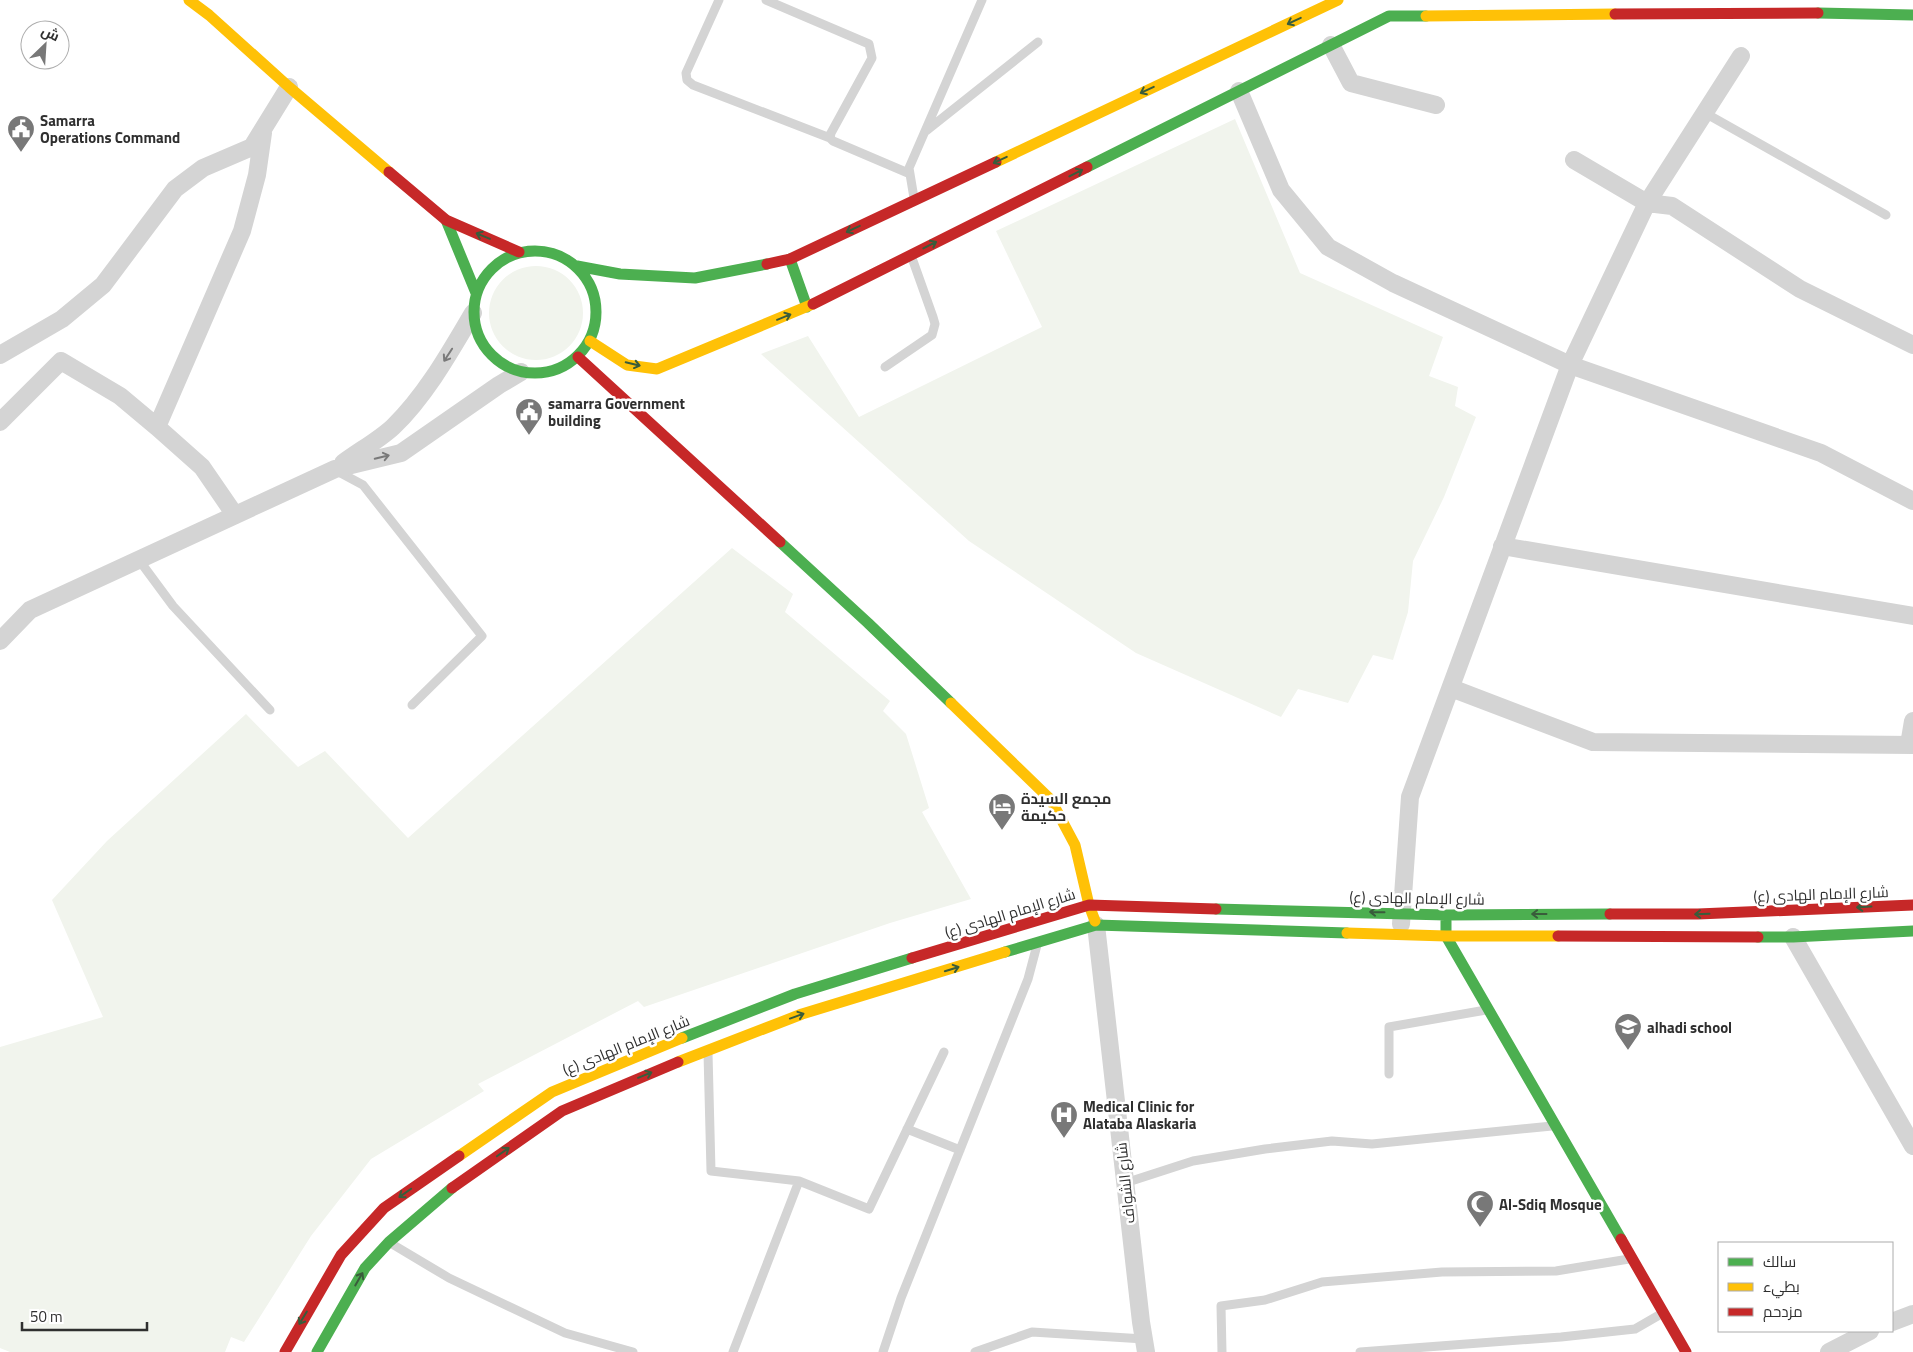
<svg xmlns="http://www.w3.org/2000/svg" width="1913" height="1352" viewBox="0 0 1913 1352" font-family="'Titillium Web',Cairo,sans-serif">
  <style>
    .green { fill: #f1f4ed }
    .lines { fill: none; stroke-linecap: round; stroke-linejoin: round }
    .lane { stroke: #d4d4d4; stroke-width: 9 }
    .street { stroke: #d4d4d4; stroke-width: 18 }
    .fast { stroke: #4caf50; stroke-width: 11 }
    .slow { stroke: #ffc107; stroke-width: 11 }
    .jam { stroke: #c62828; stroke-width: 11 }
    .oneway { stroke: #395c3b }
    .oneway2 { stroke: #797979 }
    .labels { text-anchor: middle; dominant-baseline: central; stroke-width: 5; stroke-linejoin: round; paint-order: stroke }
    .poi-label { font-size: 15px; font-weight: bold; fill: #2f2f2f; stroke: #fff; text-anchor: start }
    .street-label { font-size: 15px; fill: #2f2f2f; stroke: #fff }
  </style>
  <rect width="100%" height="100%" fill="#fff"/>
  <path class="green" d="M 1235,119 L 1300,273 L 1443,337 L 1429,376 L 1458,387 L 1455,406 L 1476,417 L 1444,497 L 1413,561 L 1408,612 L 1393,660 L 1373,655 L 1348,703 L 1298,689 L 1281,717 L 1136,653 L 969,541 L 761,354 L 808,336 L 859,417 L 1042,327 L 996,231 Z
    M489 313a47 47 0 1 1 94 0a47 47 0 1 1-94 0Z
    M 732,548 L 793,594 L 785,612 L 890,701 L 883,711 L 906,734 L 929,808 L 922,812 L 971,899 L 890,923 L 644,1007 L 638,1001 L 478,1084 L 484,1091 L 371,1159 L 311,1236 L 244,1342 L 231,1337 L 225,1352 L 10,1352 L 0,1348 L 0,1047 L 103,1017 L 52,900 L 107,841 L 246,714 L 298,767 L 325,751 L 408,838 Z"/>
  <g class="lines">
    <path class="lane" d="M 719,0 L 686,73 L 687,80 L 693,85 L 830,138 L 833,141 L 908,173
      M 766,0 L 869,44 L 872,58 L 831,133 L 830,138
      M 1705,113 L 1886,215
      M 926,131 L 1038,42
      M 914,198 L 909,168 L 982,0
      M 885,367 L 932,335 L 935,324 L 933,317 L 912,258
      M 337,471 L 363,485 L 482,636 L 412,705
      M 139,560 L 173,606 L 270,710
      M 708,1053 L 711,1171 L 799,1181 L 869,1209 L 944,1052
      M 1389,1074 L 1389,1027 L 1486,1010
      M 907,1129 L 960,1150
      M 1125,1183 L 1193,1161 L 1265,1149 L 1332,1141 L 1372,1144 L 1552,1126
      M 392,1244 L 449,1278 L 565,1333 L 633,1352
      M 733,1352 L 799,1181
      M 883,1352 L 901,1298 L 1028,979 L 1037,945
      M 975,1352 L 1032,1332 L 1144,1339
      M 1222,1352 L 1221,1306 L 1265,1300 L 1322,1282 L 1442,1272 L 1556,1271 L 1629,1259
      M 1360,1352 L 1561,1337 L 1635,1329 L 1661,1314"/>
    <path class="street" d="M 1331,45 L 1351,83 L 1436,105
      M 1239,91 L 1281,190 L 1328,247 L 1393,283 L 1570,365 L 1821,453 L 1913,501
      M 1574,160 L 1647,203 L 1672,206 L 1800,289 L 1913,345
      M 0,355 L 62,319 L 103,285 L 175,189 L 203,168 L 252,147 L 289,87
      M 0,422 L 61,361 L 120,396 L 157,427 L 202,467 L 235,515
      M 157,427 L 242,231 L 257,175 L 263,133
      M 343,463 C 359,451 379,440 393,427 C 426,395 450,352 473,313
      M 1502,546 L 1913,616
      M 0,641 L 30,610 L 335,469 L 401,453 L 499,385 L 521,372
      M 1451,688 L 1593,742 L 1913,745
      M 1909,745 L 1913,721
      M 1401,924 L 1410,797 L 1570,365 L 1647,203 L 1741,56
      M 1096,925 L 1141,1322 L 1146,1352
      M 1793,937 L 1913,1146
      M 1892,1322 L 1913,1314
      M 1829,1352 L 1870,1331"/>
    <path class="fast" d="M 1818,13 L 1913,15
      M 1087,167 L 1389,16 L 1426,16
      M 446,220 L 476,293
      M474 312a61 61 0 1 1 122 0a61 61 0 1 1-122 0Z
      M 790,259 L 807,307
      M 577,266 L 620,274 L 695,278 L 767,264
      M 780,542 L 868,623 L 951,703
      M 1216,909 L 1446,915 L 1610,914
      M 1446,921 L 1446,936 L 1621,1239
      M 1758,937 L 1793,937 L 1913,931
      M 1005,952 L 1096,925 L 1347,933
      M 682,1038 L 795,994 L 912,958
      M 317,1352 L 365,1268 L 389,1242 L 452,1188"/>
    <path class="slow" d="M 189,0 L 209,15 L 289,87 L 389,172
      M 1426,16 L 1615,14
      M 996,162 L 1338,0
      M 590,341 L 627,365 L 657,369 L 813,304
      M 951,703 L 1051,800 L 1075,845 L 1089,905 L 1095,921
      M 1347,933 L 1446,936 L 1558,936
      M 678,1062 L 802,1014 L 1005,952
      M 459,1156 L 552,1092 L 682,1038"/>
    <path class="jam" d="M 1615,14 L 1818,13
      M 389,172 L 446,220 L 519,252
      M 767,264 L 790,259 L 996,162
      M 813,304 L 1087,167
      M 578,357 L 780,542
      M 1610,914 L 1698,914 L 1913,905
      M 1558,936 L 1758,937
      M 912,958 L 1089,905 L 1216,909
      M 452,1188 L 562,1111 L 678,1062
      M 1621,1239 L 1686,1352
      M 285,1352 L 341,1255 L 384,1208 L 459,1156"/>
  </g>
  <defs><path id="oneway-shaft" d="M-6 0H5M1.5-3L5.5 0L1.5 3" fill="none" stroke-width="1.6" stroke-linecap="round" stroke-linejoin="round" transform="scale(1.25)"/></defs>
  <g class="oneway">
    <use href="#oneway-shaft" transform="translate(1294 21) rotate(155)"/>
    <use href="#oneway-shaft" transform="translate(1147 90) rotate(155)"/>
    <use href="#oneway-shaft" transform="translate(1000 160) rotate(155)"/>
    <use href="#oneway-shaft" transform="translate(1076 173) rotate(-27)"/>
    <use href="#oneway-shaft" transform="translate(853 229) rotate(155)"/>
    <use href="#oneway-shaft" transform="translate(483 236) rotate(-157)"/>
    <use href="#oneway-shaft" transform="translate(930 245) rotate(-27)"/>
    <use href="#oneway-shaft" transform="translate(784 317) rotate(-22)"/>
    <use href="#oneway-shaft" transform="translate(633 364) rotate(13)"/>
    <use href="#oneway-shaft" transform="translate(1864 907) rotate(177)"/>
    <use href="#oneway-shaft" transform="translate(1377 912) rotate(-179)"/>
    <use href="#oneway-shaft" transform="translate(1539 914) rotate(180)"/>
    <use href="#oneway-shaft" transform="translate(1702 914) rotate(178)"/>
    <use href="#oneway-shaft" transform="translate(952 969) rotate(-17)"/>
    <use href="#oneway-shaft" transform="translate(797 1016) rotate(-20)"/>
    <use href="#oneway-shaft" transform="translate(645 1075) rotate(-22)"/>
    <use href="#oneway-shaft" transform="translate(503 1152) rotate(-35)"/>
    <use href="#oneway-shaft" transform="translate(405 1193) rotate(145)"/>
    <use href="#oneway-shaft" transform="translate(359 1279) rotate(-60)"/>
    <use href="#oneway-shaft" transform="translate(303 1318) rotate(121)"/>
  </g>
  <g class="oneway2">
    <use href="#oneway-shaft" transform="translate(448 355) rotate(123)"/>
    <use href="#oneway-shaft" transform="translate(382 457) rotate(-14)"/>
  </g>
  <defs>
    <symbol id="civic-pin" viewBox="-11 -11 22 30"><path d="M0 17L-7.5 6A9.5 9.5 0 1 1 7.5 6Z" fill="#787878" stroke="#fff"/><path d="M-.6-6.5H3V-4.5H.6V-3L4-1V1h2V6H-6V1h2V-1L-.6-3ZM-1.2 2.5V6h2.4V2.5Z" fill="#fff"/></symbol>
    <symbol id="hotel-pin" viewBox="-11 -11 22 30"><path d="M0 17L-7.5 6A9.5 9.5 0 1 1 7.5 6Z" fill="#787878" stroke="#fff"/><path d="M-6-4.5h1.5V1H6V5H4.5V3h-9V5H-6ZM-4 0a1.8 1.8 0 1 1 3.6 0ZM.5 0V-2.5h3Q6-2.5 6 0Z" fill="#fff"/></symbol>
    <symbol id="school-pin" viewBox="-11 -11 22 30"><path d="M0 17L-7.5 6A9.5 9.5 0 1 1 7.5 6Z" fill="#787878" stroke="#fff"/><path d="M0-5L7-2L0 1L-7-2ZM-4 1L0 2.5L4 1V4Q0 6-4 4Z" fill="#fff"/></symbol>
    <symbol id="hospital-pin" viewBox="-11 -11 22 30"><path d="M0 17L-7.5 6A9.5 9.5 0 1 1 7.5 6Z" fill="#787878" stroke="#fff"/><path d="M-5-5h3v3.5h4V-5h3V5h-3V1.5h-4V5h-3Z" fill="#fff"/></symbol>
    <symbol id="mosque-pin" viewBox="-11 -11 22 30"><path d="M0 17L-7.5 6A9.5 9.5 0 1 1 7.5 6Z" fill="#787878" stroke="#fff"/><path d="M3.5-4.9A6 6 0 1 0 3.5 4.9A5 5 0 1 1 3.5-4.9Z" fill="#fff"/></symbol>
  </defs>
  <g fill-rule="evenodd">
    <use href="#civic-pin" x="5" y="113" width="32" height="43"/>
    <use href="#civic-pin" x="513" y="396" width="32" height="43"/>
    <use href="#hotel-pin" x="986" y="791" width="32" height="43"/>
    <use href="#school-pin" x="1612" y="1011" width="32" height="43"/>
    <use href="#hospital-pin" x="1048" y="1099" width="32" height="43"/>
    <use href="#mosque-pin" x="1464" y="1188" width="32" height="43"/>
  </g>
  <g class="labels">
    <g class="poi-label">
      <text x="40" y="120">Samarra<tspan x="40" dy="17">Operations Command</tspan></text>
      <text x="548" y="403">samarra Government<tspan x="548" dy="17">building</tspan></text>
      <text x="1021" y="798">مجمع السيدة<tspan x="1021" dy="17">حكيمة</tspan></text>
      <text x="1647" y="1027">alhadi school</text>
      <text x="1083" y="1106">Medical Clinic for<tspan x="1083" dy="17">Alataba Alaskaria</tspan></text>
      <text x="1499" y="1204">Al-Sdiq Mosque</text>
    </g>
    <g class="street-label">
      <text transform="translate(1821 894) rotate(-2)">شارع الإمام الهادی (ع)</text>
      <text transform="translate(1417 898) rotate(1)">شارع الإمام الهادی (ع)</text>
      <text transform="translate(1010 913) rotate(-17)">شارع الإمام الهادی (ع)</text>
      <text transform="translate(626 1045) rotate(-22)">شارع الإمام الهادی (ع)</text>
      <text transform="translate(1125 1183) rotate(-96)">شارع الشواف</text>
    </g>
  </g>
  <rect x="1718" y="1242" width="175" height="90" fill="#ffffff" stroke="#acacac"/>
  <rect x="1728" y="1258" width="25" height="8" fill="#4caf50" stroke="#acacac"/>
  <text x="1763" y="1267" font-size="15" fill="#2f2f2f">سالك</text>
  <rect x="1728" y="1283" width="25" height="8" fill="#ffc107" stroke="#acacac"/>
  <text x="1763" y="1292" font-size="15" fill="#2f2f2f">بطيء</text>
  <rect x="1728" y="1308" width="25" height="8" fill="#c62828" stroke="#acacac"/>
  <text x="1763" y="1317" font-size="15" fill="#2f2f2f">مزدحم</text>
  <g transform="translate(45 45) rotate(25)"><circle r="24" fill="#ffffff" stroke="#acacac"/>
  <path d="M0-4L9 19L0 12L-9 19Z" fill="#787878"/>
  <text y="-8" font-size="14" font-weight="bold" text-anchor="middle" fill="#2f2f2f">ش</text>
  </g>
  <path d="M22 1322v8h125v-8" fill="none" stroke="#2f2f2f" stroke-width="2.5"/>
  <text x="30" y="1322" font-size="15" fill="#2f2f2f" stroke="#ffffff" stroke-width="4" paint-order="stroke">50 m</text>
</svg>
